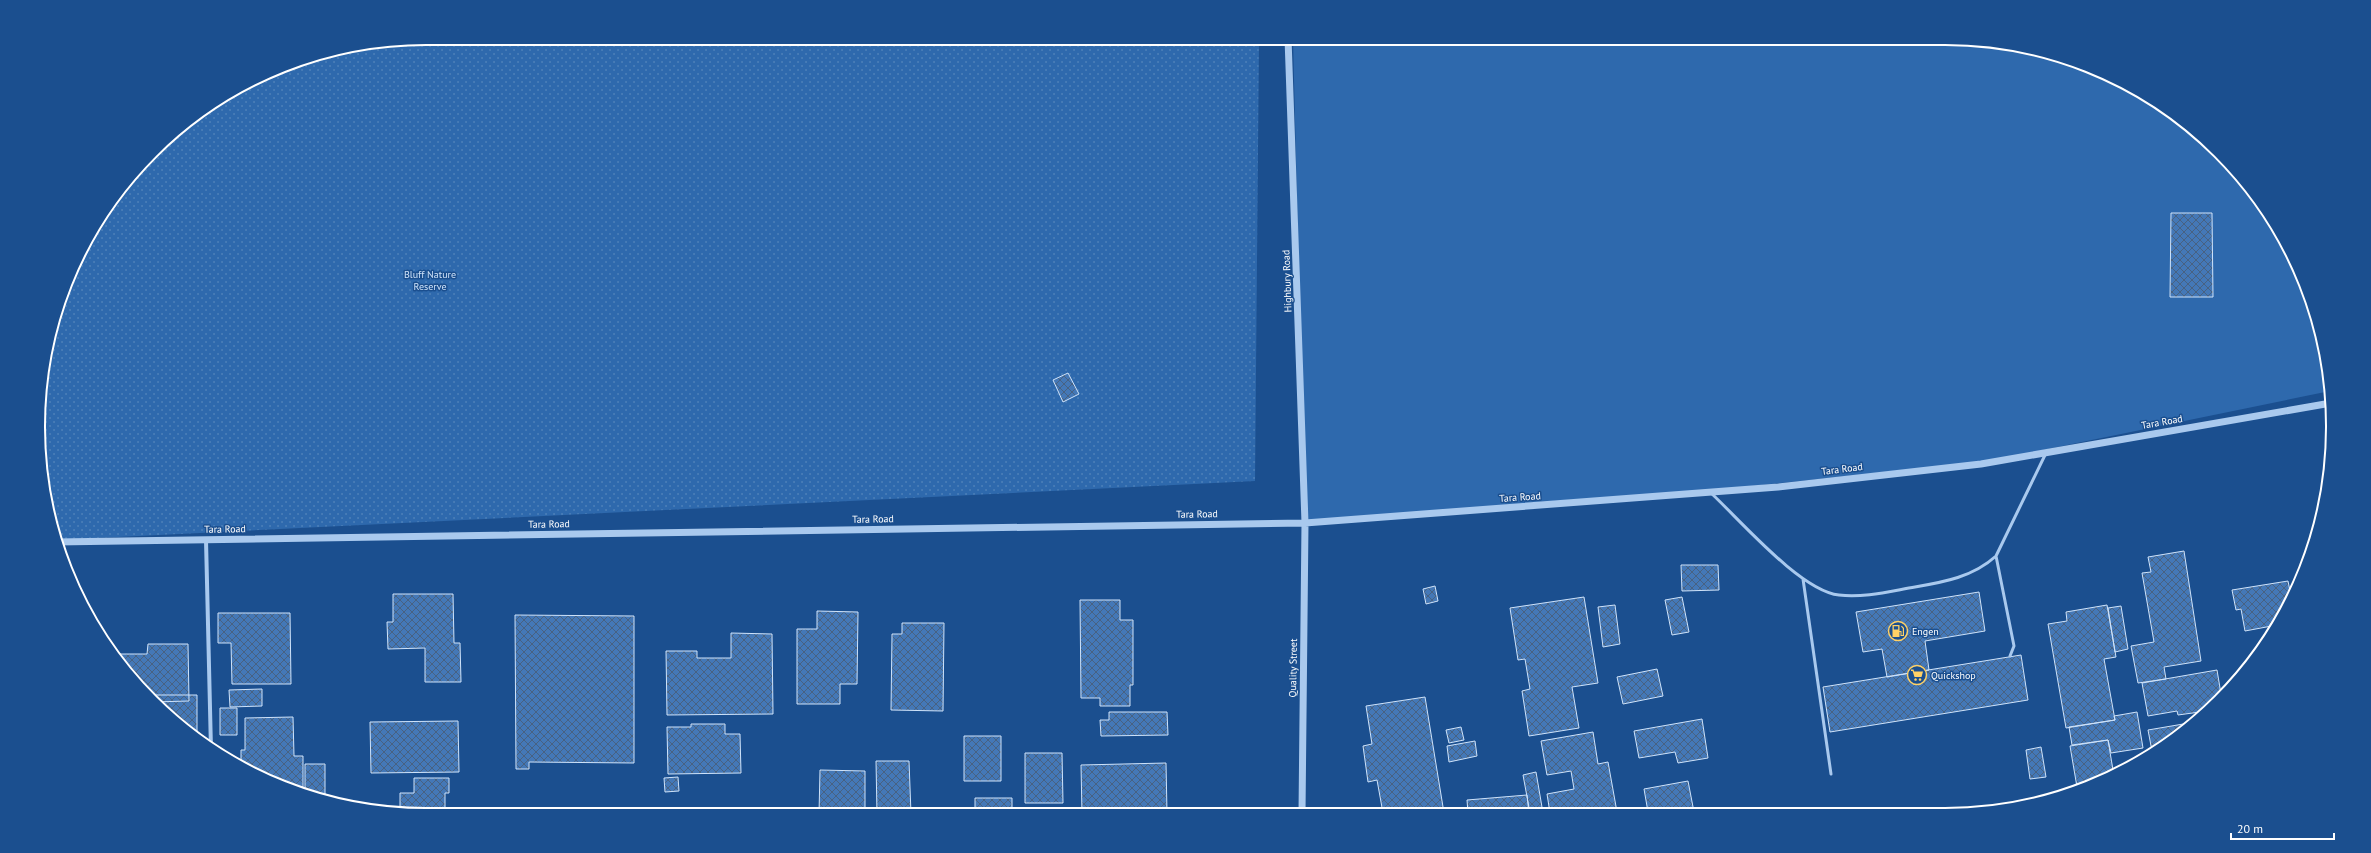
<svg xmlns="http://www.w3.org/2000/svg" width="2371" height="853" viewBox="0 0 2371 853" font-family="'PT Sans',sans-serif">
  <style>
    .park { fill: url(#park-dots) }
    .pitch { fill: #2e69ad }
    .building { fill: url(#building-cross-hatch); stroke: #cfe3fa }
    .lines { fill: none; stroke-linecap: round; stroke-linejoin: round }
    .service { stroke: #a9c9ee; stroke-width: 3 }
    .minor { stroke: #a9c9ee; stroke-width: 4 }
    .tertiary { stroke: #a9c9ee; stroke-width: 7 }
    .labels { text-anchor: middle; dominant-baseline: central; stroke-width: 3; stroke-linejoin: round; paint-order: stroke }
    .park-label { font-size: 10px; fill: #cfe3fa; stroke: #1b4f8f }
    .street-label { font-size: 10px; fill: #fff; stroke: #1b4f8f }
    .poi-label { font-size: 10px; fill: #fff; stroke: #1b4f8f; text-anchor: start }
    .rim { fill: none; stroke: #fff; stroke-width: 2 }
  </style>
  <defs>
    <pattern id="park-dots" width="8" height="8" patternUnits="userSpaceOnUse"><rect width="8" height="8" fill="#2e69ad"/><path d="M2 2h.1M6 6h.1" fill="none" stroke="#4d80b9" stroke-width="1.8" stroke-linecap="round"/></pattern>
    <pattern id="building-cross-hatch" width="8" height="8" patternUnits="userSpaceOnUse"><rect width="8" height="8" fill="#4478b7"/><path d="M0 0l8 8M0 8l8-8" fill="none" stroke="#486282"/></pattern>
  </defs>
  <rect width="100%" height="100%" fill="#1b4f8f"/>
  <path class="park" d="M 427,38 L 1259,38 L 1255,481 L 56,540 L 51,527 L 39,452 L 41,376 L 51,326 L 78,254 L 118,190 L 170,135 L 232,90 L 278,67 L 351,45 Z"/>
  <path class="pitch" d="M 1293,38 L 1944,38 L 2045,51 L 2116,78 L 2181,118 L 2236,170 L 2281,232 L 2312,301 L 2330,376 L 2330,391 L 1990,461 L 1714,490 L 1538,502 L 1305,523 Z"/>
  <path class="building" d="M 2171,213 L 2212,213 L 2213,297 L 2170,297 Z
    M 1068,373 L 1079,394 L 1063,402 L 1053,380 Z
    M 2184,551 L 2201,661 L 2164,667 L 2166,679 L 2138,683 L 2131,646 L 2154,642 L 2142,573 L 2151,572 L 2148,557 Z
    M 1681,565 L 1718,565 L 1719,590 L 1682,591 Z
    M 2288,581 L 2291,596 L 2277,625 L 2245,631 L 2241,609 L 2236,610 L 2232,590 Z
    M 1435,586 L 1438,601 L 1426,604 L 1423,589 Z
    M 1979,592 L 1985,631 L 1925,641 L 1929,670 L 1887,677 L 1882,649 L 1863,652 L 1856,612 Z
    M 393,594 L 453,594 L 454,643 L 460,643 L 461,682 L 425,682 L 425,648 L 388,649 L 387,622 L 393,622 Z
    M 1584,597 L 1598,683 L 1572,687 L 1579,728 L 1529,736 L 1522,691 L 1530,689 L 1525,659 L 1518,660 L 1510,608 Z
    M 1682,597 L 1689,632 L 1672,635 L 1665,600 Z
    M 1080,600 L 1120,600 L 1120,620 L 1133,620 L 1133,685 L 1130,685 L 1130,706 L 1100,706 L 1100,698 L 1081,698 Z
    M 1615,605 L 1620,644 L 1603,647 L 1598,607 Z
    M 2107,605 L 2116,657 L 2104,659 L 2115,720 L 2066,728 L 2048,624 L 2067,621 L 2066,612 Z
    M 2121,606 L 2128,649 L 2115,652 L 2108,608 Z
    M 817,611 L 858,612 L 857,684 L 840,684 L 840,704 L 797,704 L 797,629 L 817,629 Z
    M 218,613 L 290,613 L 291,684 L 232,684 L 231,643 L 218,643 Z
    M 515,615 L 634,616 L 634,763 L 529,762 L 529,769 L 516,769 Z
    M 902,623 L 944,623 L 943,711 L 891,710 L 892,634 L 902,634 Z
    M 731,633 L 772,634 L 773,714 L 667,715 L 666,651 L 697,651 L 697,658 L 731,658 Z
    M 148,644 L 188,644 L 189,701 L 152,702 L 113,654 L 147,654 Z
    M 2021,655 L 2028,700 L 1830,732 L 1823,687 Z
    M 1657,669 L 1663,696 L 1623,704 L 1617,677 Z
    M 2217,670 L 2221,694 L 2207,711 L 2178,715 L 2177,711 L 2148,716 L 2142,683 Z
    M 262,689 L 262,706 L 230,707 L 229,690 Z
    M 147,695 L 197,695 L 197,738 L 152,701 Z
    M 1425,697 L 1444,813 L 1383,813 L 1377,780 L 1368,782 L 1363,746 L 1372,744 L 1366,706 Z
    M 220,708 L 237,708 L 237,735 L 220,735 Z
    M 1109,712 L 1167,712 L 1168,735 L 1101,736 L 1100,720 L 1109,720 Z
    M 2137,712 L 2143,748 L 2111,753 L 2108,740 L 2072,745 L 2069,727 L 2115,720 L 2114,716 Z
    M 293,717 L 294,756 L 303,756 L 303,787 L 285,788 L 278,785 L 241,766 L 241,750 L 245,750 L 245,718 Z
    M 1702,719 L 1708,758 L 1678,763 L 1675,752 L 1639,758 L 1634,731 Z
    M 458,721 L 459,772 L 371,773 L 370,722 Z
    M 2195,722 L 2152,751 L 2148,730 Z
    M 691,724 L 725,724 L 725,734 L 740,734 L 741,773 L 668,774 L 667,727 L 691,727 Z
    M 1461,727 L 1464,740 L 1449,743 L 1446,730 Z
    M 1593,732 L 1598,764 L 1608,762 L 1617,812 L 1550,813 L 1547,794 L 1574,789 L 1571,771 L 1547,775 L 1541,741 Z
    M 964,736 L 1001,736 L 1001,781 L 964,781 Z
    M 2108,740 L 2114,776 L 2077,787 L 2070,746 Z
    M 1475,741 L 1477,756 L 1449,762 L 1447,746 Z
    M 2041,747 L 2046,777 L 2030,779 L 2026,750 Z
    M 1025,753 L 1062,753 L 1063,803 L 1025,803 Z
    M 876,761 L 909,761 L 911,814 L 877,814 Z
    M 1166,763 L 1167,813 L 1082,814 L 1081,765 Z
    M 305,764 L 325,764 L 325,796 L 305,795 Z
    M 820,770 L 865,771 L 865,814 L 819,814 Z
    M 1536,772 L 1543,813 L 1530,813 L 1523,775 Z
    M 678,777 L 679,791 L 665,792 L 664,778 Z
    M 414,778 L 449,778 L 449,793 L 445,793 L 445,815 L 400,812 L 400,793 L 414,793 Z
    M 1688,781 L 1694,812 L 1648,812 L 1644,789 Z
    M 1527,795 L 1529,813 L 1468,813 L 1467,800 Z
    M 975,798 L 1012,798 L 1012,814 L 975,814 Z"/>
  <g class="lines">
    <path class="service" d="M 1712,494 C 1741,521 1801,591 1839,595 C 1864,598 1891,591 1915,587 C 1944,582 1973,577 1996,556 L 2046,453
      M 1996,556 L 2014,646 L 2010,656
      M 1803,579 L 1831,774"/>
    <path class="minor" d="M 206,540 L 211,750"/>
    <path class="tertiary" d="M 1288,38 L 1305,523 L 1302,813
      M 56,542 L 1305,523 L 1778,487 L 1981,464 L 2331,403"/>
  </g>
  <defs>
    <symbol id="fuel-ring" viewBox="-11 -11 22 22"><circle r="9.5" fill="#1b4f8f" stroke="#ffd166" stroke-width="1.5"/><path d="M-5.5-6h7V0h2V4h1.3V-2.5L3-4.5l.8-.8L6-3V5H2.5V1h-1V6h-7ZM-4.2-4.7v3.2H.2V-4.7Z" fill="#ffd166"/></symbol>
    <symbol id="supermarket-ring" viewBox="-11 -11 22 22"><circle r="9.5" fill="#1b4f8f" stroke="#ffd166" stroke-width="1.5"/><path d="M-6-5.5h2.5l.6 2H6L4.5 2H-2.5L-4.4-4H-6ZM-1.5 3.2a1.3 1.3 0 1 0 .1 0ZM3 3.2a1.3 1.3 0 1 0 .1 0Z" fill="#ffd166"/></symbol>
  </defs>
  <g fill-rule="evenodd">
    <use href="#fuel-ring" x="1887" y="620" width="22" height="22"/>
    <use href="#supermarket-ring" x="1906" y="664" width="22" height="22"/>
  </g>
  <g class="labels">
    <g class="park-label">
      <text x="430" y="274">Bluff Nature<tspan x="430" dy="12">Reserve</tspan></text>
    </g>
    <g class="street-label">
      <text transform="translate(1287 281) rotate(-92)">Highbury Road</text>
      <text transform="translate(2162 422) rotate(-10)">Tara Road</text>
      <text transform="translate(1842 469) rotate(-7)">Tara Road</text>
      <text transform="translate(1520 497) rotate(-4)">Tara Road</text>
      <text transform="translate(1197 514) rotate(-1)">Tara Road</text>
      <text transform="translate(873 519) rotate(-1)">Tara Road</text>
      <text transform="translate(549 524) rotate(-1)">Tara Road</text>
      <text transform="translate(225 529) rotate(-1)">Tara Road</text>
      <text transform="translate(1293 668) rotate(-89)">Quality Street</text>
    </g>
    <g class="poi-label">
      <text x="1912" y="631">Engen</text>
      <text x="1931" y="675">Quickshop</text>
    </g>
  </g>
  <path d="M0 0H2371V853H0ZM426 45H1945A381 381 0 0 1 2326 426V427A381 381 0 0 1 1945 808H426A381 381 0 0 1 45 427V426A381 381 0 0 1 426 45Z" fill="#1b4f8f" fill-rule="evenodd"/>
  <path class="rim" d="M426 45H1945A381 381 0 0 1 2326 426V427A381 381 0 0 1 1945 808H426A381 381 0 0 1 45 427V426A381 381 0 0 1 426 45Z"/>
  <path d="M2231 833v6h103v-6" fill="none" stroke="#ffffff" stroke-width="2"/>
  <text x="2237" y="833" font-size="12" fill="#ffffff" stroke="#1b4f8f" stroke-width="3" paint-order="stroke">20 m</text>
</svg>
